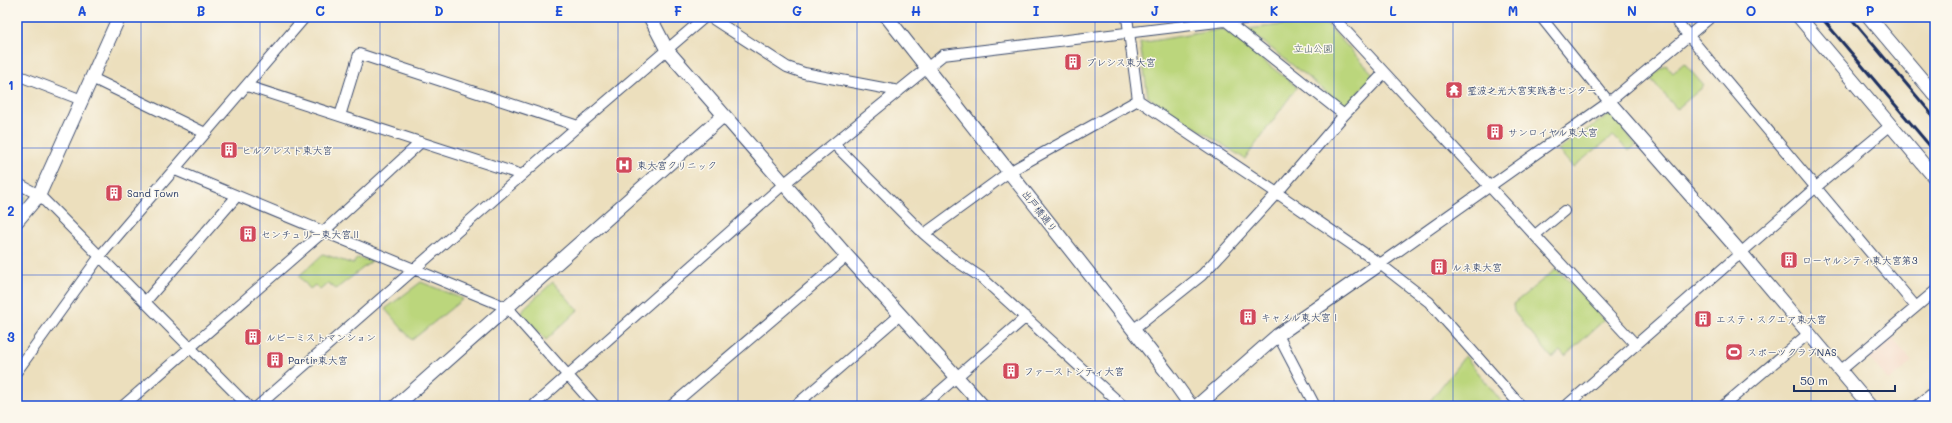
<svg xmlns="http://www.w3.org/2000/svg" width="1952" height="423" viewBox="0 0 1952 423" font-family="Mali,'Klee One',sans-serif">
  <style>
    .built { fill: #f4d3c0 }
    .green { fill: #bbd67b; stroke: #6b826c }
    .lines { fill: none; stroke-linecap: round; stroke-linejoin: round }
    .minor-casing { stroke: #3a496c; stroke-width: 12 }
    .tertiary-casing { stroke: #3a496c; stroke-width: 15 }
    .minor { stroke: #fff; stroke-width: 10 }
    .tertiary { stroke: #fff; stroke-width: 13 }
    .rail { stroke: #1b2f5e; stroke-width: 3 }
    .grid { fill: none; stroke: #1d4ed8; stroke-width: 1; stroke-opacity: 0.55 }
    .labels { text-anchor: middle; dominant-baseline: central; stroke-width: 3; stroke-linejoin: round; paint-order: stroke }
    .park-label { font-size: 10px; fill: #435965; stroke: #fbf7ec }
    .poi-label { font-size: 10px; fill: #1b2f5e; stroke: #fbf7ec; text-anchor: start }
    .street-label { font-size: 10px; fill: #1b2f5e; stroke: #fbf7ec }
    .neatline { fill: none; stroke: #1d4ed8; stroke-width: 1.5 }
    .grid-label { font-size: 13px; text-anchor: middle; font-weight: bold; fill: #1d4ed8 }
  </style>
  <rect width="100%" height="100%" fill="#fbf7ec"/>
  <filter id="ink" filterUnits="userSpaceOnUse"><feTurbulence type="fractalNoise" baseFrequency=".025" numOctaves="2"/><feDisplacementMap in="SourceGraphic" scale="8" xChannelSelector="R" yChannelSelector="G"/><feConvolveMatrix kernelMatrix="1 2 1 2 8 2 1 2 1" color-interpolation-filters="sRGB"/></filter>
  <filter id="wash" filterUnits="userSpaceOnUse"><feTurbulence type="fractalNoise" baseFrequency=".012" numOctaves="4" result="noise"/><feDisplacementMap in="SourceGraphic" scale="16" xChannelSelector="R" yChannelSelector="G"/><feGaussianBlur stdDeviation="0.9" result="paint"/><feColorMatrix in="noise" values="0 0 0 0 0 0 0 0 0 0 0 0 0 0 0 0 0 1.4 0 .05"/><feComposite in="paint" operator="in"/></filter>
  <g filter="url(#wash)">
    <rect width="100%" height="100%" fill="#ecdfbd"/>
    <path class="built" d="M 1892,338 L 1912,362 L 1889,381 L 1869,358 Z"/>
    <path class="green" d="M 1323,20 L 1374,75 L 1345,107 L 1247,29 Z
      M 1223,29 L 1297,87 L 1245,159 L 1148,97 L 1140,43 Z
      M 1684,63 L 1704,86 L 1677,109 L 1650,78 L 1666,65 L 1673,73 Z
      M 1611,113 L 1636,145 L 1629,151 L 1613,136 L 1573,167 L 1558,150 Z
      M 17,192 L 27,197 L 17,209 Z
      M 323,254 L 353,264 L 357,258 L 372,261 L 336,289 L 328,283 L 320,290 L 315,285 L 310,289 L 299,276 Z
      M 1556,269 L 1567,279 L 1604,320 L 1565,356 L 1560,351 L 1552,358 L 1514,312 L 1513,304 Z
      M 421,282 L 463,299 L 412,340 L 385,309 Z
      M 553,282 L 578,310 L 546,340 L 522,314 L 524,308 Z
      M 1465,356 L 1505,406 L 1426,406 Z"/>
  </g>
  <g filter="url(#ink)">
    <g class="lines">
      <defs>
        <path id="minor" d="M 710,17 L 787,67 L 804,73 L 899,91
          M 1127,17 L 1138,100 L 1277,193 L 1380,264 L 1429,302 L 1521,406
          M 1333,17 L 1636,345
          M 1541,17 L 1609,102
          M 1673,17 L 1916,307
          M 1226,21 L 1344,115
          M 17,75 L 82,100
          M 92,78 L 205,133
          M 247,86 L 522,175
          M 340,116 L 359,54 L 578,126
          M 834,144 L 924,234 L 952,258 L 982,278 L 1123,406
          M 175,170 L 508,308 L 595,406
          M 17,183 L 39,195 L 248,406
          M 924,234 L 1009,172 L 1138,100
          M 1535,235 L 1564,211
          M 1380,264 L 1609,102 L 1711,17
          M 145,302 L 237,196
          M 1133,330 L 1202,275 L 1277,193 L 1344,115 L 1384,73
          M 1278,335 L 1315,406
          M 17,371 L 100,256 L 305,17
          M 1840,371 L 1935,291
          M 123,406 L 323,232 L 421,142
          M 258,406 L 578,126 L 705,17
          M 533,406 L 785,183 L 943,55 L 1259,17
          M 671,406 L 847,256
          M 795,406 L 900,315
          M 923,406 L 1026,317
          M 1566,406 L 1815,188 L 1891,125
          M 1723,406 L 1808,334
          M 1917,406 L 1935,391"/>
        <path id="tertiary" d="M 650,17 L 667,50 L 847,256 L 983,406
          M 887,17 L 1169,375 L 1191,406
          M 1799,17 L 1935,178
          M 1869,17 L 1935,95
          M 1609,102 L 1741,253 L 1870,406
          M 17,221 L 39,195 L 119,17
          M 396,406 L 724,115
          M 1197,406 L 1278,335 L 1380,264"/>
      </defs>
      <use href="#minor" class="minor-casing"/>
      <use href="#tertiary" class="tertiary-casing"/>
      <use href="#minor" class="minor"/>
      <use href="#tertiary" class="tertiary"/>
      <path class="rail" d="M 1821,17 L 1935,152
        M 1850,17 L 1935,118"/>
    </g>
  </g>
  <path class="grid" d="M 141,17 L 141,406M 260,17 L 260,406M 380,17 L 380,406M 499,17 L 499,406M 618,17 L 618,406M 738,17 L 738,406M 857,17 L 857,406M 976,17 L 976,406M 1095,17 L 1095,406M 1214,17 L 1214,406M 1334,17 L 1334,406M 1453,17 L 1453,406M 1572,17 L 1572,406M 1692,17 L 1692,406M 1811,17 L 1811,406M 17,148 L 1935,148M 17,275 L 1935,275"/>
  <defs>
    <symbol id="building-square" viewBox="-11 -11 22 22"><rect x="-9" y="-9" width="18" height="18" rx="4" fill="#d1495b" stroke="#fbf7ec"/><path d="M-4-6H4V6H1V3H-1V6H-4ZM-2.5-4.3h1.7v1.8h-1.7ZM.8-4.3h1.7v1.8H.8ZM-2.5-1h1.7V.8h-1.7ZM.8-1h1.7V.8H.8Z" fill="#fff"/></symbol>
    <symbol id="temple-square" viewBox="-11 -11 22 22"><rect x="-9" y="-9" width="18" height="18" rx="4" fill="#d1495b" stroke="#fbf7ec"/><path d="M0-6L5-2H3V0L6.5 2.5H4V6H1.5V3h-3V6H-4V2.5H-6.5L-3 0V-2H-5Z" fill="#fff"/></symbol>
    <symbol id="hospital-square" viewBox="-11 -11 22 22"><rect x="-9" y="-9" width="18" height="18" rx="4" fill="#d1495b" stroke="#fbf7ec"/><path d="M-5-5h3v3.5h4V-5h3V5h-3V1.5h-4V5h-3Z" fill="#fff"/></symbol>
    <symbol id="stadium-square" viewBox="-11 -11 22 22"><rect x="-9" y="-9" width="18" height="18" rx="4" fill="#d1495b" stroke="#fbf7ec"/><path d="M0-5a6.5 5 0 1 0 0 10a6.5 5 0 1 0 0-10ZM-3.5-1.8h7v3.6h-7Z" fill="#fff"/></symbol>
  </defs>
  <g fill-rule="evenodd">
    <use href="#building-square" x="1063" y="52" width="20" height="20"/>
    <use href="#temple-square" x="1444" y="80" width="20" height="20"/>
    <use href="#building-square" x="1485" y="122" width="20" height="20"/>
    <use href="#building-square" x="219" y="140" width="20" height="20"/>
    <use href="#hospital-square" x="614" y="155" width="20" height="20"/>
    <use href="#building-square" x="104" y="183" width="20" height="20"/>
    <use href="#building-square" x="238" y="224" width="20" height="20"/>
    <use href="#building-square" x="1779" y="250" width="20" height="20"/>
    <use href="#building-square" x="1429" y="257" width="20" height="20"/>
    <use href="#building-square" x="1238" y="307" width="20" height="20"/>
    <use href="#building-square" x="1693" y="309" width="20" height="20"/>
    <use href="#building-square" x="243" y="327" width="20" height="20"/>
    <use href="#stadium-square" x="1724" y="342" width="20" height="20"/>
    <use href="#building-square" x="265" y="350" width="20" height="20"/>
    <use href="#building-square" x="1001" y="361" width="20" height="20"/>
  </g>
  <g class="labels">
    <g class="park-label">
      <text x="1313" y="48">立山公園</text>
    </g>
    <g class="poi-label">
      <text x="1086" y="62">プレシス東大宮</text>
      <text x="1467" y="90">霊波之光大宮実践者センター</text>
      <text x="1508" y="132">サンロイヤル東大宮</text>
      <text x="242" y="150">ヒルクレスト東大宮</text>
      <text x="637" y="165">東大宮クリニック</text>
      <text x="127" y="193">Sand Town</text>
      <text x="261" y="234">センチュリー東大宮Ⅱ</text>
      <text x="1802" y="260">ローヤルシティ東大宮第3</text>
      <text x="1452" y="267">ルネ東大宮</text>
      <text x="1261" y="317">キャメル東大宮Ⅰ</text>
      <text x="1716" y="319">エステ・スクエア東大宮</text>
      <text x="266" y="337">ルビーミストマンション</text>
      <text x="1747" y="352">スポーツクラブNAS</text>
      <text x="288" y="360">Partir東大宮</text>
      <text x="1024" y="371">ファーストシティ大宮</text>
    </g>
    <g class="street-label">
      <text transform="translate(1040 211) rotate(52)">出戸橋通り</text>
    </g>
  </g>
  <rect width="1952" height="423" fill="none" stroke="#fbf7ec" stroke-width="44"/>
  <path d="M1794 385v6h101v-6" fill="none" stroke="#1b2f5e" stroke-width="2"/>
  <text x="1800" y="385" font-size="12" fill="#1b2f5e" stroke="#fbf7ec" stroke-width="3" paint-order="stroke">50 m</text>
  <rect x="22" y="22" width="1908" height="379" class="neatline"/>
  <g class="grid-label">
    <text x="82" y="16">A</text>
    <text x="201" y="16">B</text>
    <text x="320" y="16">C</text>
    <text x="439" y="16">D</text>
    <text x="559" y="16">E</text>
    <text x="678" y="16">F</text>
    <text x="797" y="16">G</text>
    <text x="916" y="16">H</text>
    <text x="1036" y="16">I</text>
    <text x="1155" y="16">J</text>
    <text x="1274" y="16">K</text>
    <text x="1393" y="16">L</text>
    <text x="1513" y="16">M</text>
    <text x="1632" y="16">N</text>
    <text x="1751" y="16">O</text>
    <text x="1870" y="16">P</text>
    <text x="11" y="90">1</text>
    <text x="11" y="216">2</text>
    <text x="11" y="342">3</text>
  </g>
</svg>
